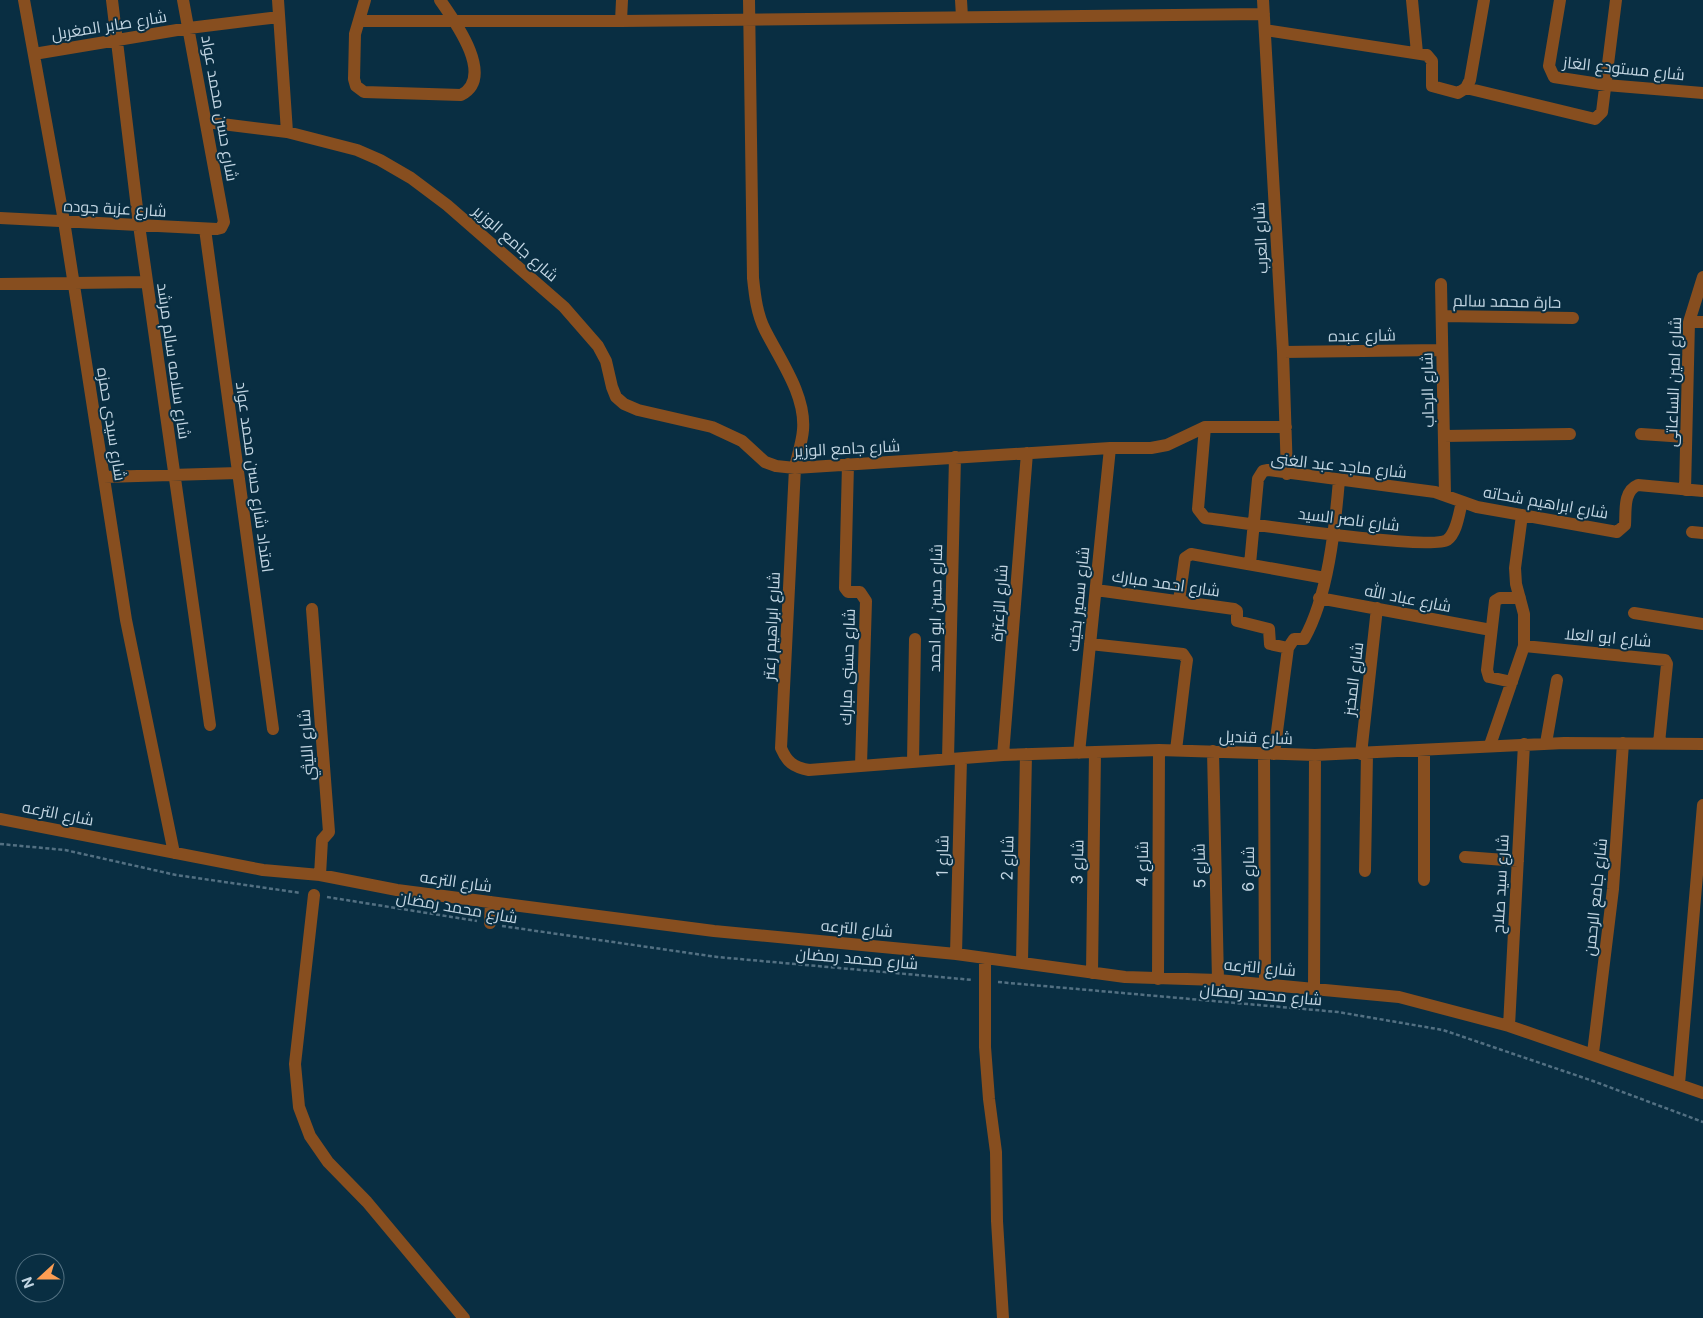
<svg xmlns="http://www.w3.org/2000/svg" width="1703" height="1318" viewBox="0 0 1703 1318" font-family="Inter,Cairo,sans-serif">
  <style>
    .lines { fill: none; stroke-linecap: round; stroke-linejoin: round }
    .path { stroke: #537082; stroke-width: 2.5; stroke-dasharray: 4 2.5; stroke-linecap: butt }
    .minor { stroke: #874e1f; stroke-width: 12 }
    .labels { text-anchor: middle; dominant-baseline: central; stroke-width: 4; stroke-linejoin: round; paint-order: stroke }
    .street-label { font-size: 16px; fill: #c2d5e2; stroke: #092e42 }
  </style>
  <rect width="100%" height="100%" fill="#092e42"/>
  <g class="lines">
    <path class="path" d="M 0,844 L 65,850 L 176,875 L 301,893
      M 327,897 L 477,921
      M 502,926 L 717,957 L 973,980
      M 998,982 L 1338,1012 L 1443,1030 L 1593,1081 L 1703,1122"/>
    <path class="minor" d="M 24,0 L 64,221 L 126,620 L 174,853
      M 112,0 L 139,225 L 210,725
      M 278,0 L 287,132
      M 365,0 L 355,34 L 354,79 L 356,86 L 364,92 L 461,95 C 496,77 454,20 440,0
      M 749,0 L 753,278 C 755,297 757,314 765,330 C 780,360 806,395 803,430 C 802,443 797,456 795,468 L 781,748 C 787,762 793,767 809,770 L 1003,755 L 1159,750 L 1315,755 L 1564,743 L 1703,744
      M 961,0 L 962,17
      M 1263,0 L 1283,352 L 1287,474
      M 1412,0 L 1417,53
      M 1560,0 L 1549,66 L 1554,77 L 1606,85 L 1703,93
      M 359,21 L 621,21 L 1264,14
      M 621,21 L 622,0
      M 1265,30 L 1427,55 L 1432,61 L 1432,86 L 1458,93 L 1466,88 L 1470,80 L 1484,0
      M 34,54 L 189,28 L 279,17
      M 1466,88 L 1595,119 L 1602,112 L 1616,0
      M 206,122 L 287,132 L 357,150 L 380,160 L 411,178 L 447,205 L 564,307 L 598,346 L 606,361 L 612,387 L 616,397 L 624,404 L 638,410 L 712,427 L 742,441 L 765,462 L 776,466 L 795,468 L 1110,448 L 1151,448 L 1167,445 L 1205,427 L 1286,427
      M 0,218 L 217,229 L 221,228 L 224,222 L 183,0
      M 205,229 L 273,729
      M 0,284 L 147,282
      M 1441,284 L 1445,495
      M 1442,316 L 1573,318
      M 1689,322 L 1703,322
      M 1283,352 L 1442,350
      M 1205,427 L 1198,509 L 1205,518 C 1238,522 1430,551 1447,540 C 1457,533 1459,513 1462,502
      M 1641,434 L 1686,437
      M 1444,436 L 1570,434
      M 848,464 L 845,588 L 848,592 L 860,592 L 866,601 L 861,765
      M 104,477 L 238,473
      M 1685,490 L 1689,322 L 1703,277
      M 1692,532 L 1703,533
      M 1250,564 L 1258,479 L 1263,471 L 1268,470 L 1435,492 L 1477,507 L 1617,532 L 1625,525 C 1626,511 1623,491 1638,485 L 1703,491
      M 1096,590 L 1234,609 L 1237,611 L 1237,621 L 1269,629 L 1270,644 L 1288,648 L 1294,639 L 1304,639 C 1328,597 1335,528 1339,480
      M 1319,598 L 1491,630
      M 1179,601 L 1185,558 L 1191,554 L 1325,578
      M 312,609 L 329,832 L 322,840 L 320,875
      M 1634,613 L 1703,624
      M 1090,644 L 1183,654 L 1187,660 L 1186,667 L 1176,750
      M 1524,646 L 1665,660 L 1667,664 L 1659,743
      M 1512,682 L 1489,677 L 1487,670 L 1495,601 L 1500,598 L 1520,598
      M 1546,743 L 1557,680
      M 1490,745 L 1524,646 L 1524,614 L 1516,584 L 1515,568 L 1522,515
      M 1213,751 L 1218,980
      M 1079,753 L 1110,448
      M 1264,754 L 1265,984
      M 1274,754 L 1288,648
      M 1361,754 L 1377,608
      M 1003,755 L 1027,453
      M 948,759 L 955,457
      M 913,762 L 915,639
      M 0,819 L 263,870 L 320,875 L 397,890 L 714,931 L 956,954 L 1125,977 L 1218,980 L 1399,997 L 1509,1026 L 1703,1093
      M 1465,857 L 1518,861
      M 1365,871 L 1367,754
      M 1424,880 L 1424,750
      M 314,895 L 295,1064 L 299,1107 L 310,1136 L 328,1162 L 367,1202 L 464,1318
      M 490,923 L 491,902
      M 956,954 L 961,759
      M 985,958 L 985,1047 L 989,1099 L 996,1152 L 997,1221 L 1003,1318
      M 1022,962 L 1026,754
      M 1092,973 L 1095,752
      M 1158,979 L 1159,750
      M 1314,988 L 1315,755
      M 1509,1026 L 1524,744
      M 1593,1053 L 1613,889 L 1623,743
      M 1679,1084 L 1703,805"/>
  </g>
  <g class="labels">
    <g class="street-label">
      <text transform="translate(109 25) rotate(-9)">شارع صابر المغربل</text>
      <text transform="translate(1624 68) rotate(6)">شارع مستودع الغاز</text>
      <text transform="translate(220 108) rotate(80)">شارع حسن محمد عواد</text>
      <text transform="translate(115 208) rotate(3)">شارع عزبة جوده</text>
      <text transform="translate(1260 238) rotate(-93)">شارع العرب</text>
      <text transform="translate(516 243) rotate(41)">شارع جامع الوزير</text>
      <text transform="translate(1507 301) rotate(1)">حارة محمد سالم</text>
      <text transform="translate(1362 335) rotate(-1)">شارع عبده</text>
      <text transform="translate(174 361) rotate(82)">شارع سلامه سالم مرشد</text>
      <text transform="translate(1673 382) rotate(-88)">شارع امين الساعاتى</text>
      <text transform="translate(1427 390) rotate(-91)">شارع الرحاب</text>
      <text transform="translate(112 424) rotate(81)">شارع سيدى حمزه</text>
      <text transform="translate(847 448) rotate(-3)">شارع جامع الوزير</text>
      <text transform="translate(1339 465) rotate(6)">شارع ماجد عبد الغنى</text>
      <text transform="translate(255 477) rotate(82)">امتداد شارع حسن محمد عواد</text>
      <text transform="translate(1546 502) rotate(10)">شارع ابراهيم شحاته</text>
      <text transform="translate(1349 519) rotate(7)">شارع ناصر السيد</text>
      <text transform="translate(1166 583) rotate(8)">شارع احمد مبارك</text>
      <text transform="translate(1408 598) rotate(11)">شارع عباد الله</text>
      <text transform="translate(1078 599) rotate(-84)">شارع سمير بخيت</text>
      <text transform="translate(999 603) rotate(-86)">شارع الزعترة</text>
      <text transform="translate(935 608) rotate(-89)">شارع حسن ابو احمد</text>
      <text transform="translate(771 626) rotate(-87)">شارع ابراهيم زعتر</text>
      <text transform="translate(1608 637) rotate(5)">شارع ابو العلا</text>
      <text transform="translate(847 667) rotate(-88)">شارع حسنى مبارك</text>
      <text transform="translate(1353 679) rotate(-83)">شارع المخبز</text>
      <text transform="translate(1256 737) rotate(2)">شارع قنديل</text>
      <text transform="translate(306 745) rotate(-94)">شارع الليثي</text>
      <text transform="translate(58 813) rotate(11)">شارع الترعه</text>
      <text transform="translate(942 856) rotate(-89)">شارع 1</text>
      <text transform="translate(1007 858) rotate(-89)">شارع 2</text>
      <text transform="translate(1077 862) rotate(-89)">شارع 3</text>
      <text transform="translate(1142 864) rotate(-90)">شارع 4</text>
      <text transform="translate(1199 866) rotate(-91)">شارع 5</text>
      <text transform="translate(1248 869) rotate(-90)">شارع 6</text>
      <text transform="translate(456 881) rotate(8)">شارع الترعه</text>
      <text transform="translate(1500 884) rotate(-87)">شارع سيد صلاح</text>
      <text transform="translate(1595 897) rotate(-84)">شارع جامع الرحمن</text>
      <text transform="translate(457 907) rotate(10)">شارع محمد رمضان</text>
      <text transform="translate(857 928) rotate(5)">شارع الترعه</text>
      <text transform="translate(857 958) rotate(5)">شارع محمد رمضان</text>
      <text transform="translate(1260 967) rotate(5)">شارع الترعه</text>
      <text transform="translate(1261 994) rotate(5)">شارع محمد رمضان</text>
    </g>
  </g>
  <g transform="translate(40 1278) rotate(249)"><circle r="24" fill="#092e42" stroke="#537182"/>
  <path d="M0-4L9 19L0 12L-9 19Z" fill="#fc9d53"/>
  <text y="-8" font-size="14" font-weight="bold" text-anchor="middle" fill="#c2d5e2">N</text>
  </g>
</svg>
